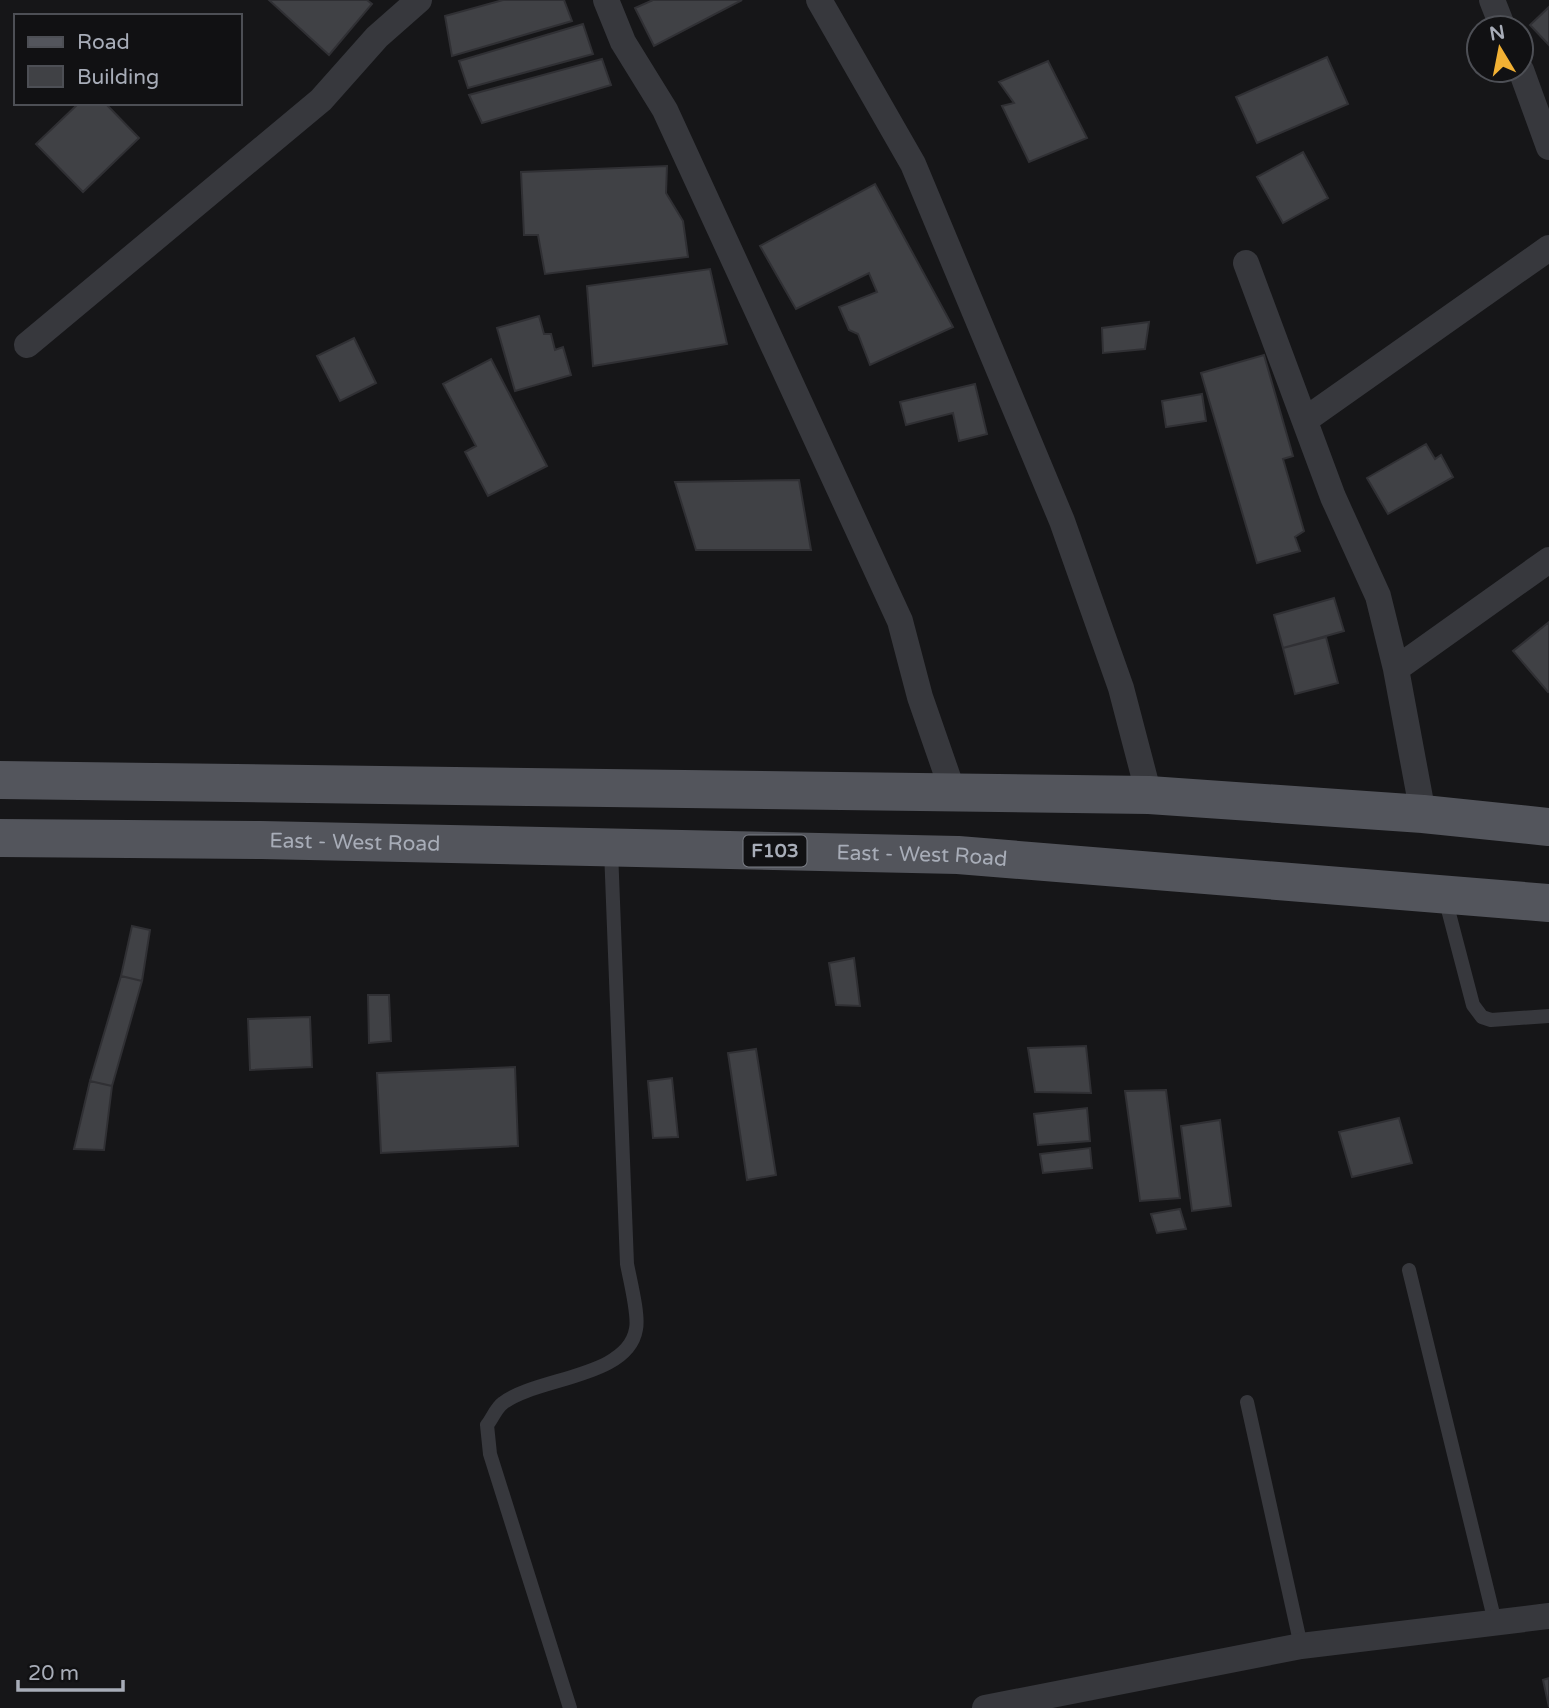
<svg xmlns="http://www.w3.org/2000/svg" width="1549" height="1708" viewBox="0 0 1549 1708" font-family="'Varela Round',sans-serif">
  <style>
    .building { fill: #404145; stroke: #303034; stroke-width: 2 }
    .lines { fill: none; stroke-linecap: round; stroke-linejoin: round }
    .service { stroke: #37383d; stroke-width: 14 }
    .minor { stroke: #37383d; stroke-width: 26 }
    .primary { stroke: #53555c; stroke-width: 38 }
    .labels { text-anchor: middle; dominant-baseline: central; stroke-width: 5; stroke-linejoin: round; paint-order: stroke }
    .shield { fill: #111113; stroke: #7b7e86; stroke-width: 2 }
    .shield-label { font-size: 19px; font-weight: bold; fill: #a8adb8 }
    .street-label { font-size: 21px; fill: #a8adb8; stroke: #111113 }
  </style>
  <rect width="100%" height="100%" fill="#161618"/>
  <path class="building" d="M 269,0 L 367,0 L 372,4 L 329,55 Z
    M 503,0 L 564,0 L 572,21 L 452,56 L 445,16 Z
    M 653,0 L 742,0 L 654,46 L 635,8 Z
    M 1549,7 L 1549,45 L 1530,25 Z
    M 583,24 L 593,54 L 468,88 L 459,61 Z
    M 1327,57 L 1348,104 L 1257,143 L 1236,97 Z
    M 602,59 L 611,85 L 482,123 L 469,95 Z
    M 1048,61 L 1087,138 L 1029,162 L 1002,106 L 1014,103 L 999,82 Z
    M 79,103 L 105,103 L 139,138 L 83,192 L 36,144 Z
    M 1303,152 L 1328,198 L 1283,223 L 1257,177 Z
    M 667,166 L 666,193 L 683,221 L 688,257 L 545,274 L 538,235 L 524,235 L 521,172 Z
    M 875,184 L 953,327 L 870,365 L 858,334 L 849,330 L 839,307 L 877,292 L 869,273 L 796,309 L 760,246 Z
    M 710,269 L 727,344 L 593,366 L 587,286 Z
    M 539,316 L 544,334 L 551,334 L 555,350 L 563,347 L 571,375 L 515,391 L 497,328 Z
    M 1149,322 L 1145,349 L 1103,353 L 1102,328 Z
    M 354,338 L 376,383 L 340,401 L 317,356 Z
    M 1264,355 L 1293,456 L 1283,459 L 1304,531 L 1295,537 L 1300,551 L 1257,563 L 1201,373 Z
    M 491,359 L 547,466 L 488,496 L 465,452 L 476,446 L 443,384 Z
    M 975,384 L 987,434 L 959,441 L 953,413 L 906,425 L 900,402 Z
    M 1202,394 L 1206,421 L 1166,427 L 1162,401 Z
    M 1426,444 L 1435,459 L 1441,455 L 1453,477 L 1388,514 L 1367,478 Z
    M 799,480 L 811,550 L 696,550 L 675,482 Z
    M 1334,598 L 1344,631 L 1283,648 L 1274,615 Z
    M 1549,622 L 1549,691 L 1548,692 L 1513,651 Z
    M 1326,637 L 1338,683 L 1295,694 L 1283,648 Z
    M 132,926 L 150,930 L 142,981 L 121,976 Z
    M 854,958 L 860,1006 L 836,1005 L 829,963 Z
    M 121,976 L 142,981 L 112,1086 L 90,1081 Z
    M 368,995 L 389,995 L 391,1041 L 369,1043 Z
    M 310,1017 L 312,1067 L 250,1070 L 248,1019 Z
    M 1086,1046 L 1091,1093 L 1035,1092 L 1028,1048 Z
    M 756,1049 L 776,1175 L 747,1180 L 728,1053 Z
    M 515,1067 L 518,1146 L 381,1153 L 377,1073 Z
    M 672,1078 L 678,1137 L 653,1138 L 648,1081 Z
    M 90,1081 L 112,1086 L 104,1150 L 74,1149 Z
    M 1166,1090 L 1180,1198 L 1140,1201 L 1125,1091 Z
    M 1087,1108 L 1090,1141 L 1038,1145 L 1034,1114 Z
    M 1399,1118 L 1412,1163 L 1352,1177 L 1339,1132 Z
    M 1220,1120 L 1231,1206 L 1192,1211 L 1181,1126 Z
    M 1090,1148 L 1092,1168 L 1043,1173 L 1040,1154 Z
    M 1180,1209 L 1186,1229 L 1157,1233 L 1151,1214 Z
    M 1549,1678 L 1549,1707 L 1543,1680 Z"/>
  <g class="lines">
    <path class="service" d="M 1445,898 L 1473,1005 L 1482,1017 L 1491,1020 L 1549,1016
      M 1409,1270 L 1495,1622
      M 1247,1402 L 1301,1646
      M 570,1708 L 490,1454 L 487,1425 C 492,1419 496,1408 503,1403 C 537,1377 628,1378 636,1329 C 639,1315 630,1280 627,1264 L 611,850"/>
    <path class="minor" d="M 606,0 L 623,42 L 665,110 L 900,621 L 920,697 L 953,792
      M 819,0 L 913,164 L 1062,521 L 1121,688 L 1149,795
      M 1492,0 L 1503,28
      M 1521,70 L 1549,147
      M 1246,263 L 1333,497 L 1378,596 L 1396,669 L 1423,814
      M 27,345 L 321,100 L 377,37 L 419,0
      M 1305,420 L 1549,248
      M 1396,669 L 1549,560
      M 985,1708 L 1301,1646 L 1549,1616"/>
    <g class="primary">
      <path d="M 0,780 L 1149,795 L 1423,814 L 1549,827"/>
      <path id="s1" d="M 0,838 L 261,840 L 958,855 L 1549,903"/>
    </g>
  </g>
  <g class="labels">
    <rect class="shield" x="743.5" y="835.5" width="63" height="31" rx="5"/>
    <g class="shield-label">
      <text x="775" y="851">F103</text>
    </g>
    <g class="street-label">
      <text stroke="none"><textPath href="#s1" startOffset="355">East - West Road</textPath></text>
      <text stroke="none"><textPath href="#s1" startOffset="922">East - West Road</textPath></text>
    </g>
  </g>
  <rect x="14" y="14" width="228" height="91" fill="#111113" stroke="#4d4f55" stroke-width="2"/>
  <rect x="28" y="37" width="35" height="10" fill="#53555c" stroke="#4d4f55" stroke-width="2"/>
  <text x="77" y="49" font-size="21" fill="#a8adb8">Road</text>
  <rect x="28" y="66" width="35" height="21" fill="#404145" stroke="#4d4f55" stroke-width="2"/>
  <text x="77" y="84" font-size="21" fill="#a8adb8">Building</text>
  <g transform="translate(1500 49) rotate(350)"><circle r="33" fill="#111113" stroke="#4d4f55" stroke-width="2"/>
  <path d="M0-5L12 26L0 18L-12 26Z" fill="#f2b134"/>
  <text y="-10" font-size="19" font-weight="bold" text-anchor="middle" fill="#a8adb8">N</text>
  </g>
  <path d="M18 1680v10h105v-10" fill="none" stroke="#a8adb8" stroke-width="3.5"/>
  <text x="28" y="1680" font-size="21" fill="#a8adb8" stroke="#111113" stroke-width="5" paint-order="stroke">20 m</text>
</svg>
